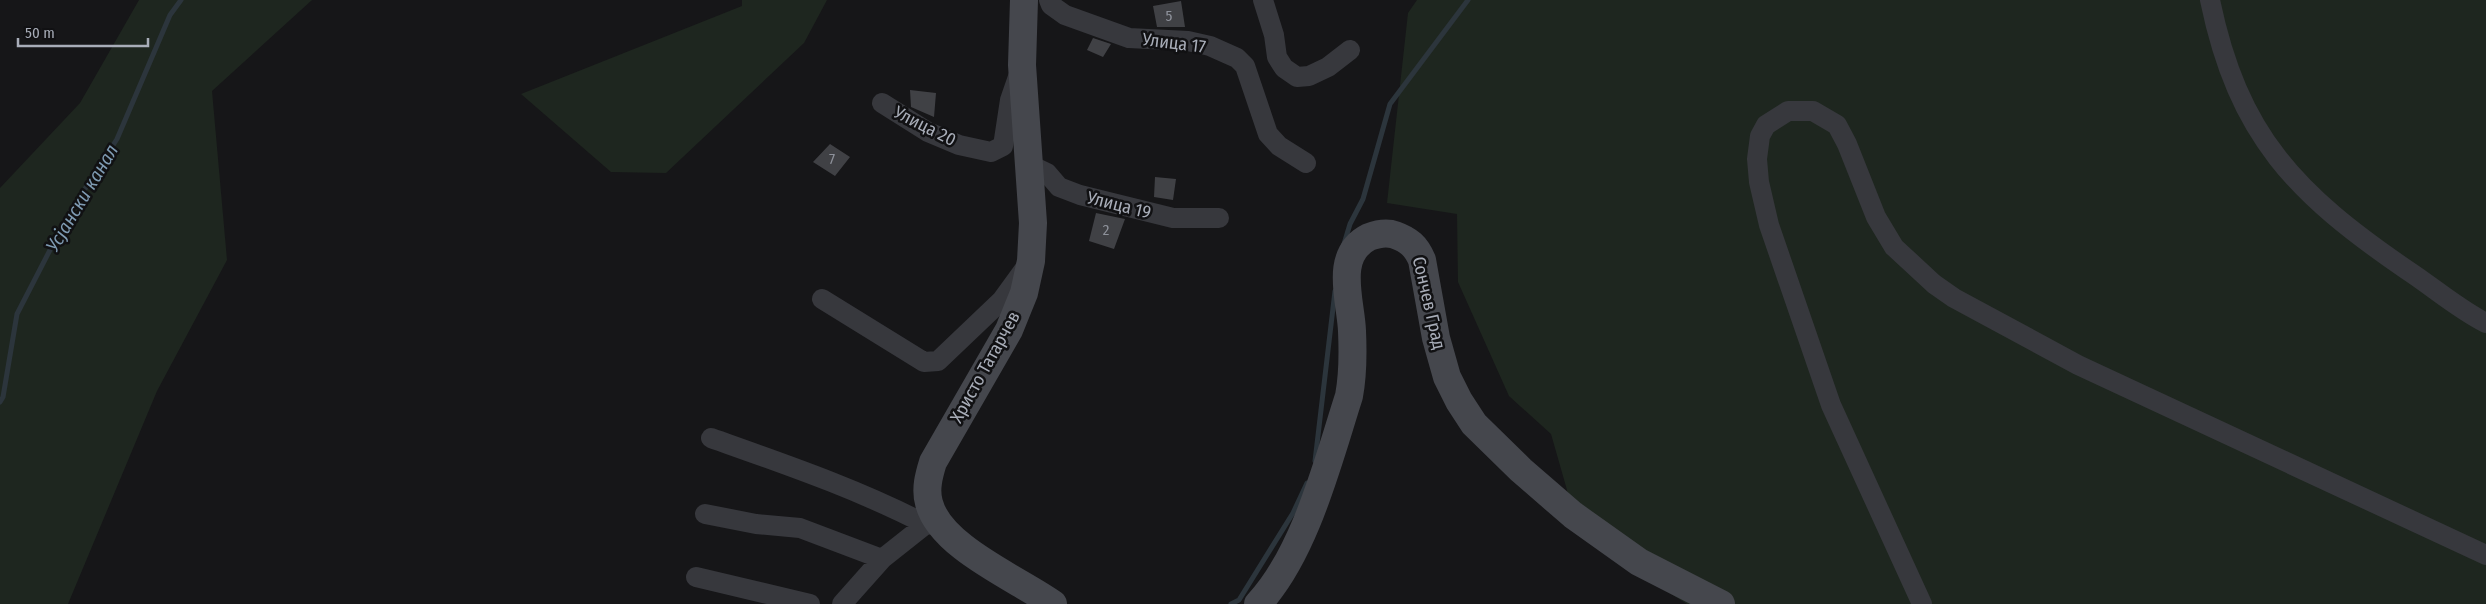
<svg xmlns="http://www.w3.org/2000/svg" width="2486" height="604" viewBox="0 0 2486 604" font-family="'Fira Sans Condensed',sans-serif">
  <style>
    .green { fill: #1e261f }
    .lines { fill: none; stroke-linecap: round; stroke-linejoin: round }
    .stream { stroke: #2c353c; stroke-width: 5 }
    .building { fill: #404145 }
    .street { stroke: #37383d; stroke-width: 20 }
    .secondary { stroke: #45474d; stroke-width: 28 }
    .labels { text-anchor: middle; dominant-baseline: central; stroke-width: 5; stroke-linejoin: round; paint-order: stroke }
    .number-label { font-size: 15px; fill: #8e929b }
    .street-label { font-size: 18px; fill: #a8adb8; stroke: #111113 }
    .water-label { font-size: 19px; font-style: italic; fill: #7f9bb3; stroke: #111113 }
  </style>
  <rect width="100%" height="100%" fill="#161618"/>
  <path class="green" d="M 139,0 L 312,0 L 212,91 L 227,260 L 157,391 L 68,604 L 0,604 L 0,188 L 80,103 Z
    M 742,0 L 827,0 L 804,43 L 666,173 L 611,172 L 521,94 L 742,6 Z
    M 1417,0 L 2486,0 L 2486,604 L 1687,604 L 1638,573 L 1570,512 L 1567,490 L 1551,434 L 1509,396 L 1458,282 L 1457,214 L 1387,203 L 1408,13 Z"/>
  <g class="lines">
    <path class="stream" d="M 1344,244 L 1350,224 L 1363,199 L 1390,104 L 1468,0
      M 0,402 L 3,397 L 17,314 L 67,217 L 117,139 L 170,15 L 181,0
      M 1315,461 L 1335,291
      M 1231,604 L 1239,600 L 1293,513 L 1307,483"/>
  </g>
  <path class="building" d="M 1181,1 L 1185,27 L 1157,27 L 1153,6 Z
    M 1093,38 L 1111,44 L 1103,57 L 1087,50 Z
    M 910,90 L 936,93 L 934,117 L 911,107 Z
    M 830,144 L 850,157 L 835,176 L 813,162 Z
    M 1155,177 L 1176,179 L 1173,200 L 1154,197 Z
    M 1096,213 L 1125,219 L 1114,249 L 1089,241 Z"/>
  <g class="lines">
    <path class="street" d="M 1049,0 L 1051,5 L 1065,15 L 1129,38 L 1188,41 L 1210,46 L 1237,58 L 1245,66 L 1268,134 L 1279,146 L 1306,163
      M 1263,0 L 1274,35 L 1277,57 L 1284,68 L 1297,77 L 1309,76 L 1328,67 L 1350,50
      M 2210,0 C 2238,136 2296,194 2407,270 C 2433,287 2458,309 2486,323
      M 882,103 L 928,132 L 959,145 L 991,152 L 1003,146 L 1010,100 L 1019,74
      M 1028,164 L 1047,173 L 1059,187 L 1080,195 L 1173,218 L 1219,218
      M 822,299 L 924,362 L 938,361 L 1002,300 L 1026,267
      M 711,438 C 784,464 858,489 927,525
      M 705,514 L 756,524 L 800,528 L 882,559
      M 696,577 L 810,604
      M 842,604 L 882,559 L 935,517
      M 1922,604 L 1831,405 L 1769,225 L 1759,182 L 1757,159 L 1760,136 L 1766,125 L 1788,111 L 1813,111 L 1837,125 L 1847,144 L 1876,217 L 1894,247 L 1934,284 L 1954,298 L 2078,365 L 2486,555"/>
    <path class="secondary" d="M 1024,0 L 1022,65 L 1033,223 L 1031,261 L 1024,293 L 1009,330 L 933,462 C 929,475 925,489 929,503 C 940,547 1018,579 1053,604
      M 1258,604 C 1305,554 1328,461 1349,396 C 1353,375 1353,353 1352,331 C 1351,301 1333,255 1369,237 C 1377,234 1387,232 1395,235 C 1409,240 1416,246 1422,260 L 1436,338 L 1447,377 L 1459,401 L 1474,424 L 1521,470 L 1573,515 L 1639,562 L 1721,604"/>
  </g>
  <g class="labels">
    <g class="number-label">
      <text x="1169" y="16">5</text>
      <text x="832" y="159">7</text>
      <text x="1106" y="230">2</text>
    </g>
    <g class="street-label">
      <text transform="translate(1174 43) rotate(7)">Улица 17</text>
      <text transform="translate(925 126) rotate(27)">Улица 20</text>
      <text transform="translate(1119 205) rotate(14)">Улица 19</text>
      <text transform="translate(1429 303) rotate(77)">Сончев Град</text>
      <text transform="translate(985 367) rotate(-61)">Христо Татарчев</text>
    </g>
    <g class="water-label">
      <text transform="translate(82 198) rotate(-59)">Усјански канал</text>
    </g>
  </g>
  <path d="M18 38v8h130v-8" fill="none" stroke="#a8adb8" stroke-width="2.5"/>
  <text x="25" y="38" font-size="15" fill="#a8adb8" stroke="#111113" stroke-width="4" paint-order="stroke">50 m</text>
</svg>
